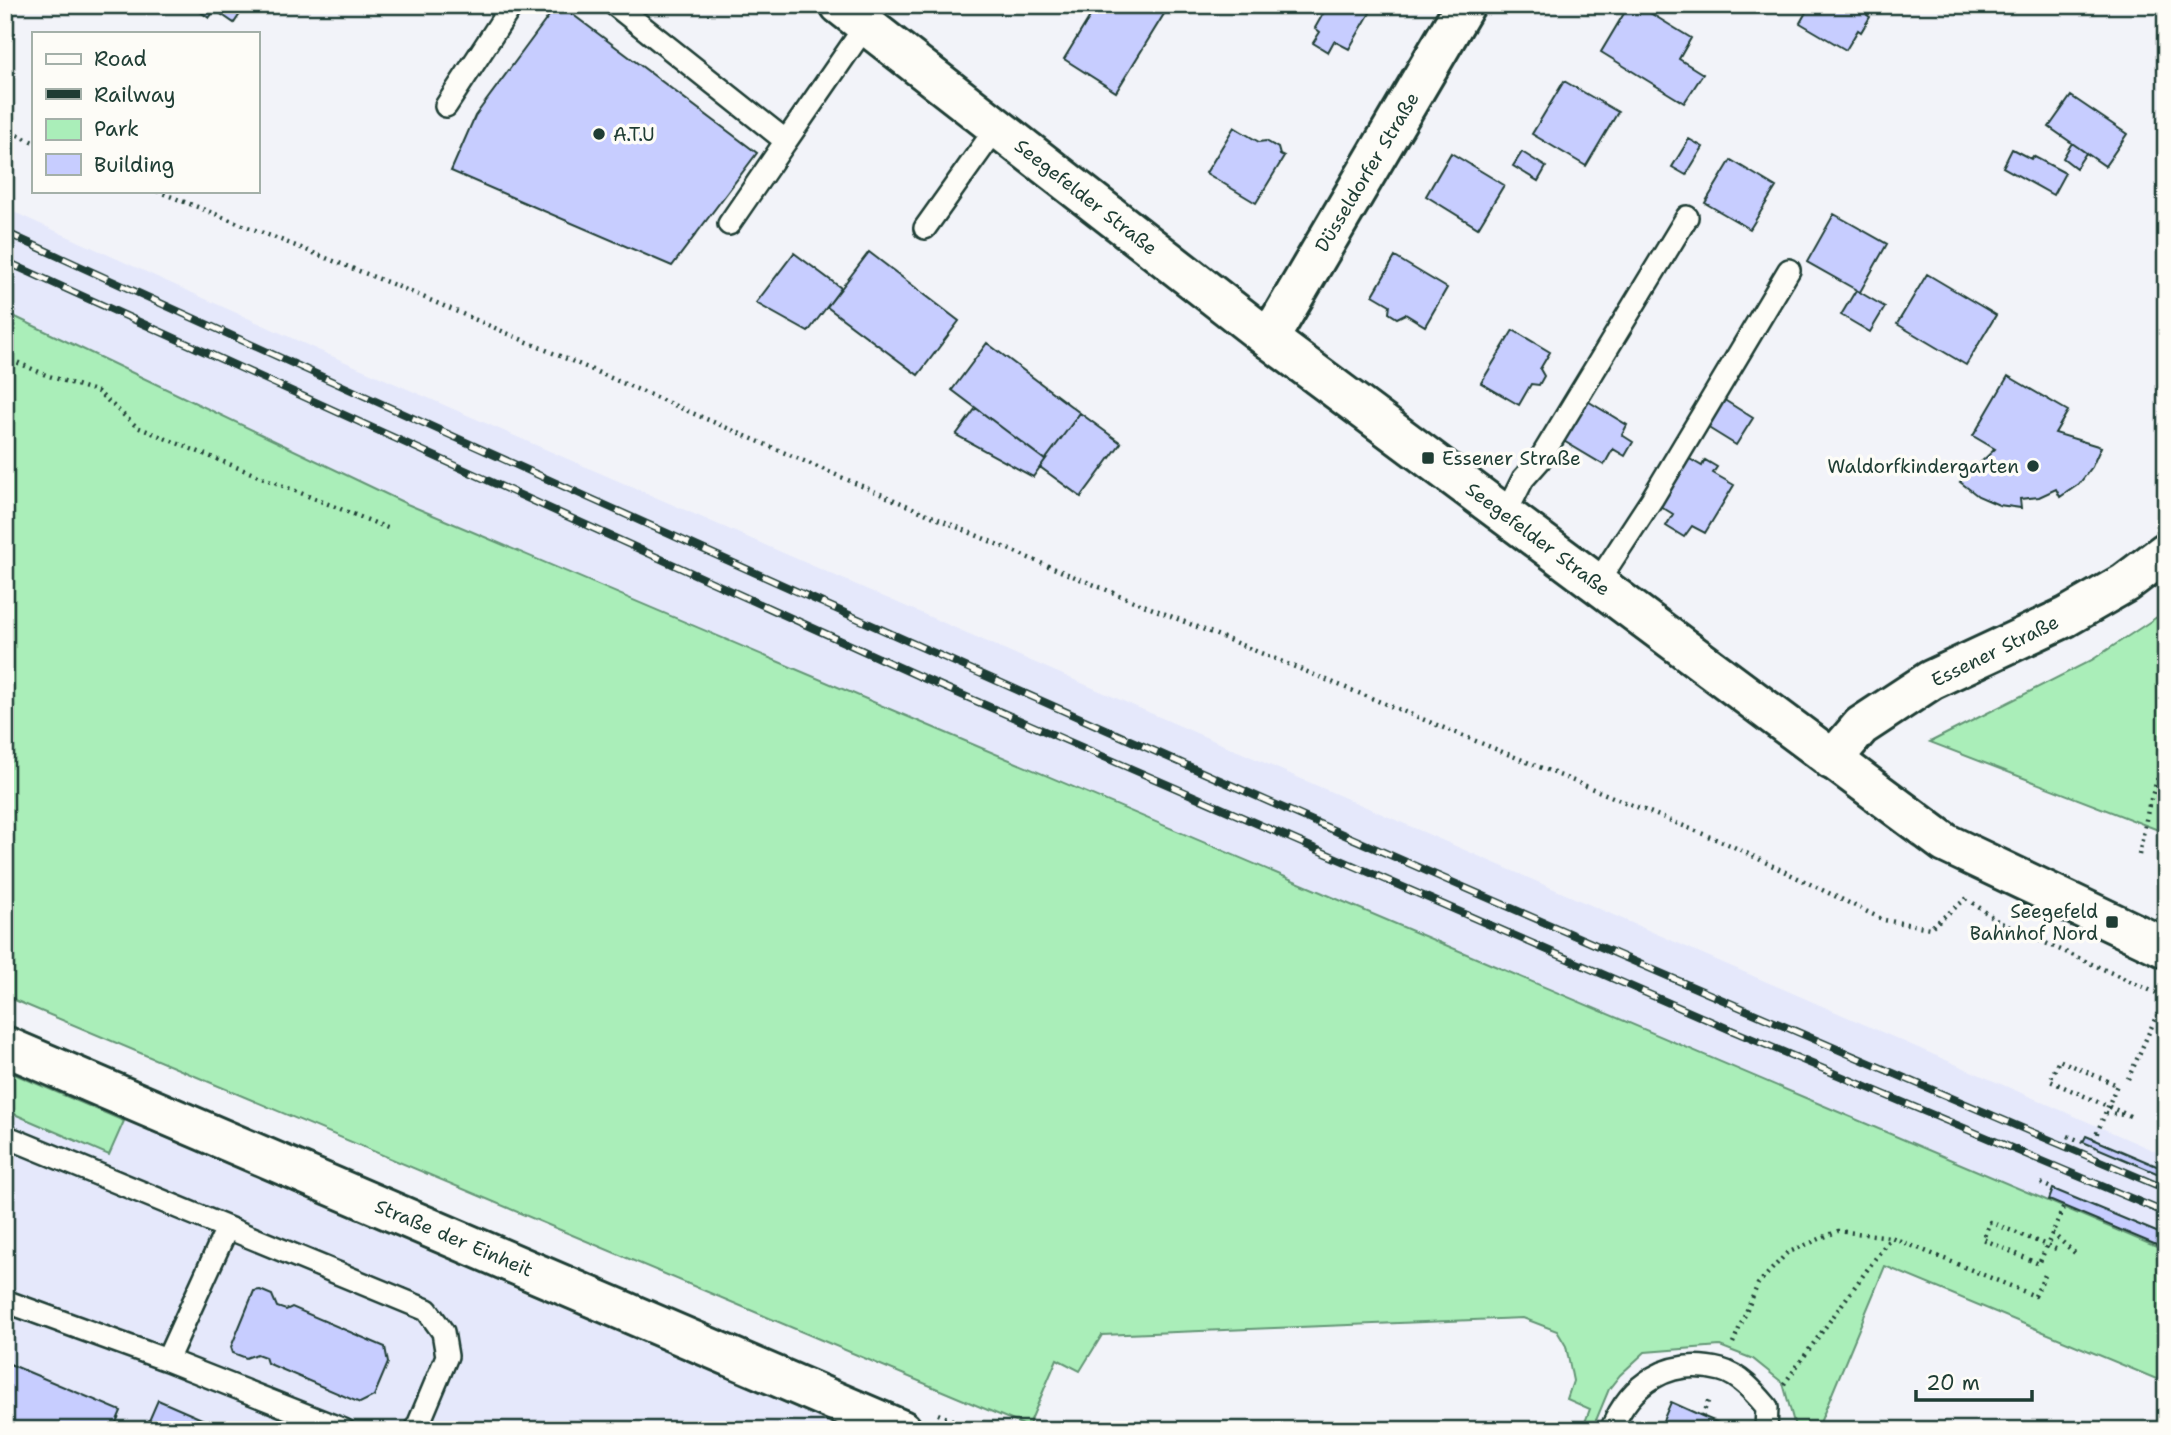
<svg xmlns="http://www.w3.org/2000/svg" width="2171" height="1435" viewBox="0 0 2171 1435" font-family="'Shantell Sans',sans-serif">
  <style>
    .built { fill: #e5e8fb }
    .green { fill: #aaeeb9; stroke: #649676; stroke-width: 2 }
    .building { fill: #c7cdff; stroke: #1f3d34; stroke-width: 2 }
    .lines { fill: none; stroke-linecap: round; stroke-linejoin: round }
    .lane-casing { stroke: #1f3d34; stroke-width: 26 }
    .street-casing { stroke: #1f3d34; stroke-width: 44 }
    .secondary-casing { stroke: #1f3d34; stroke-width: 44 }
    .path { stroke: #1f3d34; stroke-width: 4.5; stroke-dasharray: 2 5; stroke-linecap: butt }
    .lane { stroke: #fdfcf7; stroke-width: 21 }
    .street { stroke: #fdfcf7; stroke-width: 38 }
    .secondary { stroke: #fdfcf7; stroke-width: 38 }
    .rail-casing { stroke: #1f3d34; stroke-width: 8 }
    .rail { stroke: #fdfcf7; stroke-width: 5; stroke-dasharray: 16; stroke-linecap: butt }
    .poi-dot { fill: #1f3d34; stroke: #fdfcf7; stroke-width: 2.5 }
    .labels { text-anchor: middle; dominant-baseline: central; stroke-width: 7; stroke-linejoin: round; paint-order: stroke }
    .poi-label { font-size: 19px; fill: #1f3d34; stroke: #fdfcf7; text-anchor: start }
    .street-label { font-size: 19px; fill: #1f3d34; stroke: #fdfcf7 }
  </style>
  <rect width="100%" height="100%" fill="#f2f3f9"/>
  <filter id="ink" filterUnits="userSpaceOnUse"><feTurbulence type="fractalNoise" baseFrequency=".0143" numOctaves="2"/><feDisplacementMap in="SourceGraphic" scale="14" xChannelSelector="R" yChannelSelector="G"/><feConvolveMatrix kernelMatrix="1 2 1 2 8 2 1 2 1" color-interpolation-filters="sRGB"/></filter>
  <g filter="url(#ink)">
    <path class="built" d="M 5,208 L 318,350 L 2166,1156 L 2166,1251 L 407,504 L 5,312 Z
      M 5,1070 L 518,1290 L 847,1430 L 5,1430 Z"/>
    <path class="green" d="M 5,312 L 407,504 L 2166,1251 L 2166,1383 L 1885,1266 L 1817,1430 L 1796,1430 L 1783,1383 L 1753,1359 L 1720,1346 L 1645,1352 L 1620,1375 L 1609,1389 L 1592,1430 L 1582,1430 L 1590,1409 L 1567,1399 L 1573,1381 L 1566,1346 L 1557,1331 L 1523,1318 L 1102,1335 L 1080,1371 L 1057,1359 L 1028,1427 L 5,996 Z
      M 2166,611 L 2166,833 L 1930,742 L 2092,660 Z
      M 5,1070 L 124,1121 L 109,1155 L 5,1110 Z"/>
    <path class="building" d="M 191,5 L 246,5 L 234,23 L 215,10 L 209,18 Z
      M 557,5 L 560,5 L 757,153 L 672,266 L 451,171 L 475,116 Z
      M 1097,5 L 1150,5 L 1164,14 L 1116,92 L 1064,59 Z
      M 1328,5 L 1374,6 L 1349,49 L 1334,41 L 1328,52 L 1313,43 L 1320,32 L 1315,28 Z
      M 1629,5 L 1637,5 L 1691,38 L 1679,59 L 1703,74 L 1684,103 L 1601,52 Z
      M 1810,5 L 1872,5 L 1867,15 L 1870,17 L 1861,32 L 1858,30 L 1846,50 L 1800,23 Z
      M 1564,81 L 1618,112 L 1586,166 L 1532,134 Z
      M 2071,96 L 2127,134 L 2105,166 L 2049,127 Z
      M 1234,127 L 1259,142 L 1266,141 L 1278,148 L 1280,155 L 1284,157 L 1256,203 L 1206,173 Z
      M 1689,139 L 1703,147 L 1686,175 L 1672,167 Z
      M 2072,143 L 2086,153 L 2076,168 L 2063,158 Z
      M 2012,149 L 2031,159 L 2033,156 L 2065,173 L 2053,195 L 2003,167 Z
      M 1522,152 L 1546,167 L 1538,181 L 1513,166 Z
      M 1451,153 L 1504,185 L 1478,228 L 1426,196 Z
      M 1731,160 L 1776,187 L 1750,229 L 1705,203 Z
      M 1834,214 L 1887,244 L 1860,292 L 1807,262 Z
      M 869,252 L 959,321 L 918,375 L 827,307 Z
      M 794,253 L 841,288 L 808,332 L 756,303 Z
      M 1395,257 L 1447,288 L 1425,326 L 1405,314 L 1397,318 L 1389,313 L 1390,305 L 1373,295 Z
      M 1927,274 L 1996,315 L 1966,365 L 1897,324 Z
      M 1856,290 L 1885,307 L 1870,332 L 1841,315 Z
      M 1513,330 L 1550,352 L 1540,369 L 1544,376 L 1539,385 L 1531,384 L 1519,405 L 1481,383 Z
      M 987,343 L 1080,413 L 1045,460 L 952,390 Z
      M 2008,376 L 2068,411 L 2055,433 L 2101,447 L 2092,467 L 2079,484 L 2060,497 L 2056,489 L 2039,497 L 2020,499 L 2021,508 L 1999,505 L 1978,496 L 1960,482 L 1995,449 L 1973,436 Z
      M 1718,396 L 1753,418 L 1736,445 L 1702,424 Z
      M 1586,400 L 1627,425 L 1622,435 L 1633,442 L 1625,456 L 1613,449 L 1604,465 L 1562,440 Z
      M 976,408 L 1045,460 L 1033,477 L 956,435 Z
      M 1080,413 L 1121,443 L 1081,497 L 1040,467 Z
      M 1688,458 L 1702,466 L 1705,460 L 1717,467 L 1713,473 L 1734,485 L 1705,533 L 1692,526 L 1684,537 L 1666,526 L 1673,514 L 1660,506 Z
      M 2086,1136 L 2166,1170 L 2166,1177 L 2083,1142 Z
      M 2053,1189 L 2166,1236 L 2166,1249 L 2049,1200 Z
      M 260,1290 L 272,1295 L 277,1307 L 286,1310 L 292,1307 L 385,1347 L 388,1363 L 374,1396 L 360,1403 L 267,1363 L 265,1357 L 257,1354 L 246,1358 L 233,1353 L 231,1347 L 254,1291 Z
      M 5,1362 L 121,1411 L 113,1430 L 5,1430 Z
      M 158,1400 L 227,1430 L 145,1430 Z
      M 1671,1402 L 1702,1416 L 1735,1430 L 1659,1430 Z"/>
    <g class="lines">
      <defs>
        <path id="lane" d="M 615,5 L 786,141 L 866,25
          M 446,106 L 512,5
          M 729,224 L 786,141
          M 925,228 L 997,127
          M 1505,515 L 1523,479 L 1539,461 L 1687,217
          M 1597,583 L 1652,499 L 1789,270
          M 5,1136 L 427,1310 L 443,1332 L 447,1356 L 416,1430
          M 5,1301 L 167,1360 L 344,1430
          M 167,1360 L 227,1228
          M 1611,1430 C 1630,1383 1669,1357 1721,1370 C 1740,1375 1755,1393 1767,1407 L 1766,1430"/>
        <path id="street" d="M 1269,339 L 1465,5
          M 1832,760 L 1861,726 L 1931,680 L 2066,617 L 2125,583 L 2166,552"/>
        <path id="secondary" d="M 840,5 L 1269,339 L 1945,843 L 2166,948
          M 5,1046 L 902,1430"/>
      </defs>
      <use href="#lane" class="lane-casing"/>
      <use href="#street" class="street-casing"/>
      <use href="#secondary" class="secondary-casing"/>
      <path class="path" d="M 5,129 L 33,142
        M 157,191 L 402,288 L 1036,561 L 1730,845 L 1884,920 L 1930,928 L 1967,898
        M 5,357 L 46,375 L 98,392 L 137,427 L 390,529
        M 2139,855 L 2149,805 L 2166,753
        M 1973,903 L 1999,922 L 2165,997
        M 2128,1079 L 2165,997
        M 2106,1113 L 2125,1115
        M 2068,1136 L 2083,1142
        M 2094,1140 L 2117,1085 L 2059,1060 L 2050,1081 L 2130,1116
        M 2041,1183 L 2053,1189
        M 2052,1233 L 2075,1253
        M 2056,1249 L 1990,1222 L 1983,1239 L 2039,1264 L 2064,1206
        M 1733,1343 L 1758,1284 L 1787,1253 L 1838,1231 L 1891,1237 L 2035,1296 L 2045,1275
        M 1784,1384 L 1891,1237
        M 938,1414 L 976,1430
        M 1702,1416 L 1709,1399"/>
      <use href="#lane" class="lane"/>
      <use href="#street" class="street"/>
      <use href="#secondary" class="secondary"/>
      <defs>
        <path id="rail" d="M 5,232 C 721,560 1440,883 2166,1189
          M 5,261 L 923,678 L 1731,1030 L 2166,1213"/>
      </defs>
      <use href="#rail" class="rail-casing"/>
      <use href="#rail" class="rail"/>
    </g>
  </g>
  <g class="poi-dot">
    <circle cx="599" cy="134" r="7"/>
    <rect x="1421" y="451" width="14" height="14" rx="3.5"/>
    <circle cx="2033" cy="466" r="7"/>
    <rect x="2105" y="915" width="14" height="14" rx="3.5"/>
  </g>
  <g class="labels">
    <g class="poi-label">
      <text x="613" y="134">A.T.U</text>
      <text x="1442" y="458">Essener Straße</text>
      <text x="2019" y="466" text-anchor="end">Waldorfkindergarten</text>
      <text x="2098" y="911" text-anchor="end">Seegefeld<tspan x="2098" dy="22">Bahnhof Nord</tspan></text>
    </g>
    <g class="street-label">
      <text transform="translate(1367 172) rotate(-59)">Düsseldorfer Straße</text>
      <text transform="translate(1086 197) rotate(38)">Seegefelder Straße</text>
      <text transform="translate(1538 539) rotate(37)">Seegefelder Straße</text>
      <text transform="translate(1995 651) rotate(-26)">Essener Straße</text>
      <text transform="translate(454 1238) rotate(23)">Straße der Einheit</text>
    </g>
  </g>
  <rect width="2171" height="1435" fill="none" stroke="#fdfcf7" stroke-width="28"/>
  <rect x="14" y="14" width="2143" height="1407" fill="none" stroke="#1f3d34" stroke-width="2.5" filter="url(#ink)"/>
  <rect x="32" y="32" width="228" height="161" fill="#fdfcf7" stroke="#a4b0a9" stroke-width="2"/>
  <rect x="46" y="54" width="35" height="10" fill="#fdfcf7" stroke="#a4b0a9" stroke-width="2"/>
  <text x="94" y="66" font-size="21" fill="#1f3d34">Road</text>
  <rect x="46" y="89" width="35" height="10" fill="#1f3d34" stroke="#a4b0a9" stroke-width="2"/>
  <text x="94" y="102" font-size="21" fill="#1f3d34">Railway</text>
  <rect x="46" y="119" width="35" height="21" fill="#aaeeb9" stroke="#a4b0a9" stroke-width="2"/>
  <text x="94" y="136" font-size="21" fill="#1f3d34">Park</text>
  <rect x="46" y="154" width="35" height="21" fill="#c7cdff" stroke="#a4b0a9" stroke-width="2"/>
  <text x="94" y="172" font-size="21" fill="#1f3d34">Building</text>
  <path d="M1916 1390v10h116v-10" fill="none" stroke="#1f3d34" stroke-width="3.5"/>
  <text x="1926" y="1390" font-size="21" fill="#1f3d34" stroke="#fdfcf7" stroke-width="5" paint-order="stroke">20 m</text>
</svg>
